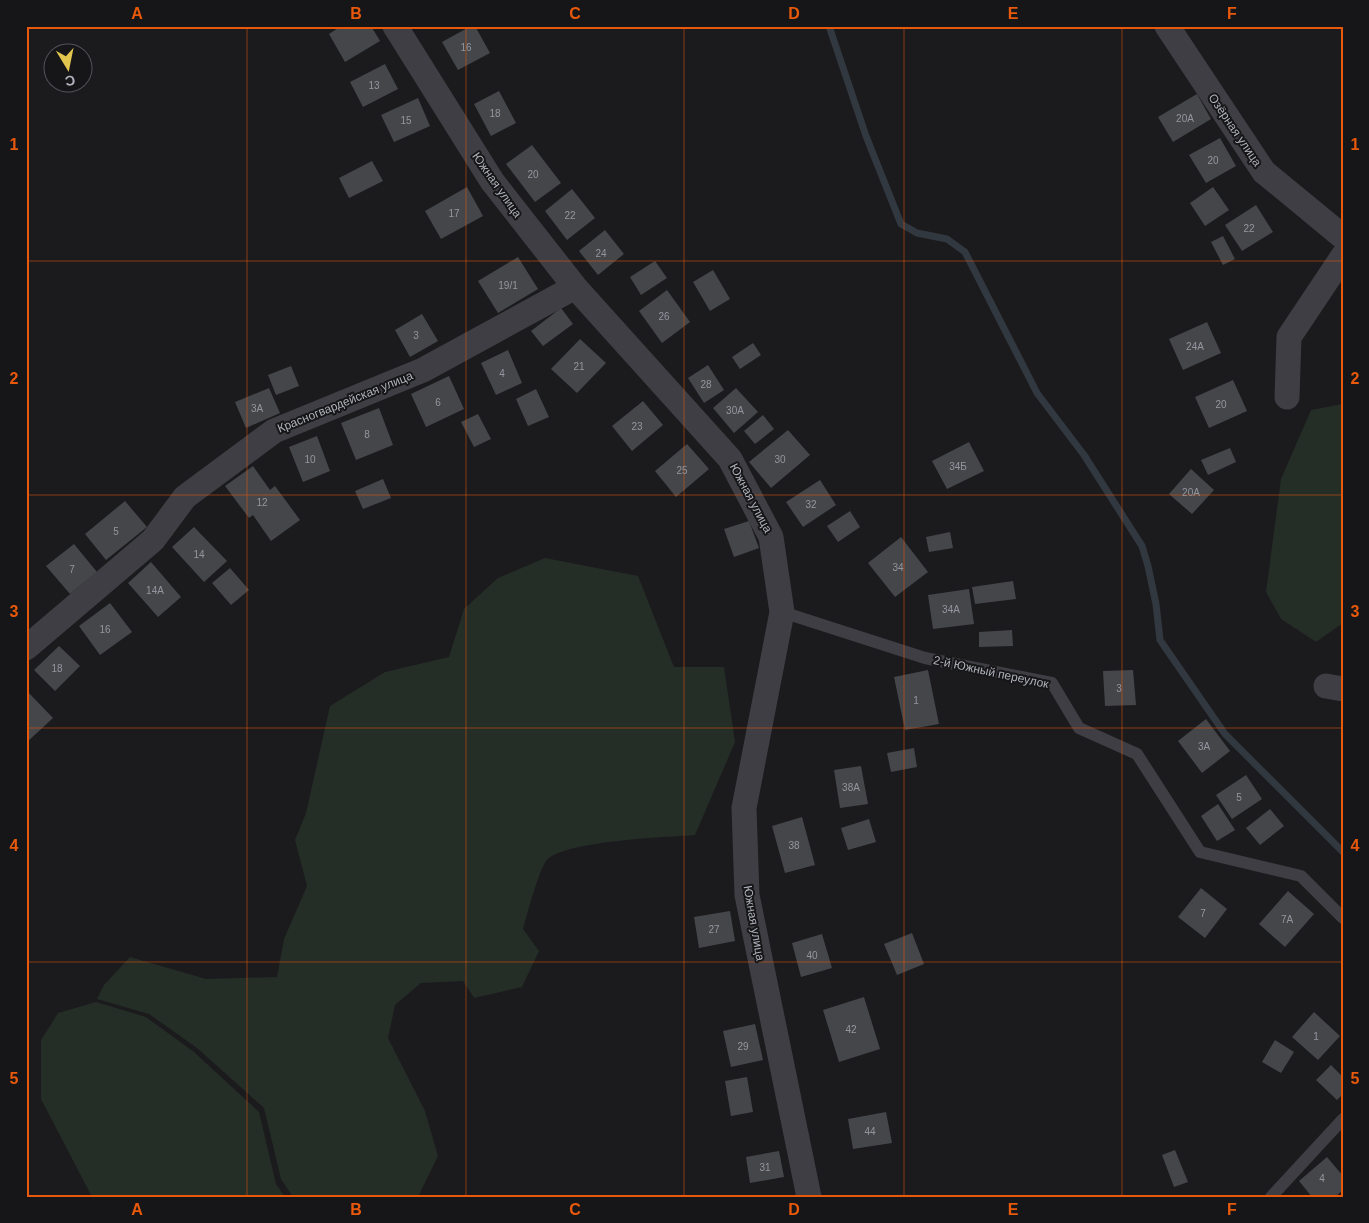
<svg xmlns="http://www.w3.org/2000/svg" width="1369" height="1223" viewBox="0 0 1369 1223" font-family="Arial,sans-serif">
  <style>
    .green { fill: #252d27 }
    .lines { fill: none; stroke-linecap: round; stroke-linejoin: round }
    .stream { stroke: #323840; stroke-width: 7 }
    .building { fill: #45464a }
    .lane { stroke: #3e3e44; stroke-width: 12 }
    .street { stroke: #3e3e44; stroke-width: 25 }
    .grid { fill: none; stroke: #e8590c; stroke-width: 1; stroke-opacity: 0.55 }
    .labels { text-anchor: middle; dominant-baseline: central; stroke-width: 4; stroke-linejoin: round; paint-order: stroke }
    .number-label { font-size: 10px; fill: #94969f }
    .street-label { font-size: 12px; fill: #afb1bb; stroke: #161618 }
    .neatline { fill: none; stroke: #e8590c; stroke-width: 2 }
    .grid-label { font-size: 16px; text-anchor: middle; font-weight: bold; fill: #e8590c }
  </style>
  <rect width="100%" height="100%" fill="#1b1b1d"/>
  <path class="green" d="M 1343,404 L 1343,623 L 1316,642 L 1281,619 L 1266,592 L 1281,479 L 1311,410 Z
    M 545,558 L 638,576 L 674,667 L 724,667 L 735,742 L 695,835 C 666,837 564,841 547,860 C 539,869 527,915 523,929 L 539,951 L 522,987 L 474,998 L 463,981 L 421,983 L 395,1005 L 388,1038 L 425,1111 L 438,1156 L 418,1197 L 293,1197 L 281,1179 L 264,1108 L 197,1048 L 149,1014 L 97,999 L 104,985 L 130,957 L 206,979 L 277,977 L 284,939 L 307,886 L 295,840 L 306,813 L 330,706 L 385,672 L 449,657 L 464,609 L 498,578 Z
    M 96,1002 L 146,1017 L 194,1052 L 259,1112 L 276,1184 L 285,1197 L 92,1197 L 41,1099 L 41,1040 L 58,1013 Z"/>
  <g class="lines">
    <path class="stream" d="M 829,26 L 866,136 L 901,224 L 917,233 L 947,239 L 965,252 L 1037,393 L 1084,455 L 1142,546 L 1148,566 L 1156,604 L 1160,640 L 1225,734 L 1343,852"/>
  </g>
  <path class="building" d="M 341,26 L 371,26 L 380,41 L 345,62 L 329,34 Z
    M 471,26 L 475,26 L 490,53 L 458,70 L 442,42 Z
    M 385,64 L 398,89 L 363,107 L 350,82 Z
    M 499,91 L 516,123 L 491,136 L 474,104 Z
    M 1197,94 L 1211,119 L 1173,142 L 1158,117 Z
    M 418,98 L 430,126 L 394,142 L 381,115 Z
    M 1220,138 L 1236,166 L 1206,183 L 1189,155 Z
    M 532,145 L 561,183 L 535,202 L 506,164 Z
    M 372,161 L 383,181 L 349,198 L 339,178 Z
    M 467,187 L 483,216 L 441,239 L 425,211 Z
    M 1213,187 L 1229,210 L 1205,226 L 1190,203 Z
    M 572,189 L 595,218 L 567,240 L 545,211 Z
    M 1256,205 L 1273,232 L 1242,251 L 1225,225 Z
    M 605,230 L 624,254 L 598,275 L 579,251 Z
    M 1223,236 L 1235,259 L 1223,265 L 1211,242 Z
    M 518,257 L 538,289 L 498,313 L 478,281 Z
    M 655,261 L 667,278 L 641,295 L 630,277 Z
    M 713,270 L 730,299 L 710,311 L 693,282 Z
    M 667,290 L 690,322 L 662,343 L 639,311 Z
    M 561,308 L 573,324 L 543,346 L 531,331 Z
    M 422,314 L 438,341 L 410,357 L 395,330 Z
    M 1207,322 L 1221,353 L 1183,370 L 1169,339 Z
    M 580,339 L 606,363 L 577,393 L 551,369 Z
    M 753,343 L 761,355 L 740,369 L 732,357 Z
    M 508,350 L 522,383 L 496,395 L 481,363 Z
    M 708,365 L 724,390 L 704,403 L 688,378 Z
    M 291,366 L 299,386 L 276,395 L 268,375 Z
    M 449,376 L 464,409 L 426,427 L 411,394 Z
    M 1233,380 L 1247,411 L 1209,428 L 1195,397 Z
    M 269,388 L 280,413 L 246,428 L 235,402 Z
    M 736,388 L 758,412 L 734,433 L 713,408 Z
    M 536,389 L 549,417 L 528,426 L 516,399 Z
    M 643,401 L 663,425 L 632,451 L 612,426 Z
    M 379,408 L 393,445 L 356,460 L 341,423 Z
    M 478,414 L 491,439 L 474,447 L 461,422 Z
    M 763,415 L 774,429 L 755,444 L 744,431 Z
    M 788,430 L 810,455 L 771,488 L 749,462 Z
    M 317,436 L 330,471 L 303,482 L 289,447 Z
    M 969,442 L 984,471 L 947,489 L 932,461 Z
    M 687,444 L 709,469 L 676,497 L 655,471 Z
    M 1230,448 L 1236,462 L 1208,475 L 1201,460 Z
    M 253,466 L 270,490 L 275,486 L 300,520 L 271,541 L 253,515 L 249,518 L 225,486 Z
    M 1191,469 L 1214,490 L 1192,514 L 1169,494 Z
    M 383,479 L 391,498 L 363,509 L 355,491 Z
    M 820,480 L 836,505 L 803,527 L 786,502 Z
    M 125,501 L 147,527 L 106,560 L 85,534 Z
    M 850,511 L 860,527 L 838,542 L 827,526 Z
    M 749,521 L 759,548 L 734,557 L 724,529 Z
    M 194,527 L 227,561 L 204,582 L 172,547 Z
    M 950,532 L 953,548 L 929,552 L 926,537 Z
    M 901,537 L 928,572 L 895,597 L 868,563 Z
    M 74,544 L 97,572 L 70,594 L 46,566 Z
    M 151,562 L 181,597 L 158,617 L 128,583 Z
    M 230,568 L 249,590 L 231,605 L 212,583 Z
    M 1013,581 L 1016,599 L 975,604 L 972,587 Z
    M 969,589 L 974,624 L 933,629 L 928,595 Z
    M 110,603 L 132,632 L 100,655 L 79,626 Z
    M 1012,630 L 1013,646 L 979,647 L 979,632 Z
    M 59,646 L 80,666 L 55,691 L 34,670 Z
    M 928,670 L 939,724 L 905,730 L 894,677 Z
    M 1133,670 L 1136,705 L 1105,706 L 1103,671 Z
    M 26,690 L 53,718 L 26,743 Z
    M 1206,719 L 1230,751 L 1202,773 L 1178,741 Z
    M 914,748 L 917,767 L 891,772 L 887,753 Z
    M 861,766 L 868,804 L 840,808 L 834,770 Z
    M 1246,775 L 1262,799 L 1232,819 L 1216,795 Z
    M 1218,804 L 1235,830 L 1217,841 L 1201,816 Z
    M 1270,809 L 1284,826 L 1260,845 L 1246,828 Z
    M 802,817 L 815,865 L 785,873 L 772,826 Z
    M 869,819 L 876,842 L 848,850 L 841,828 Z
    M 1201,888 L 1227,909 L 1205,938 L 1178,917 Z
    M 1288,891 L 1314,914 L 1285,947 L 1259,924 Z
    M 730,911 L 735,941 L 699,948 L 694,917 Z
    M 912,933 L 924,964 L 897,975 L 884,944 Z
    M 822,934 L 832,968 L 801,977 L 792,943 Z
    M 864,997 L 880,1049 L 839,1062 L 823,1010 Z
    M 1314,1012 L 1340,1036 L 1318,1060 L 1292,1037 Z
    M 755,1024 L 763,1060 L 731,1067 L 723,1031 Z
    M 1275,1040 L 1294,1052 L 1281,1073 L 1262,1062 Z
    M 1331,1065 L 1343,1077 L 1343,1094 L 1337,1100 L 1316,1080 Z
    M 747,1077 L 753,1112 L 731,1116 L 725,1081 Z
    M 886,1112 L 892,1143 L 853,1149 L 848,1119 Z
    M 1175,1150 L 1188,1182 L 1174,1187 L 1162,1155 Z
    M 779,1151 L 784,1177 L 750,1183 L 746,1157 Z
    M 1327,1157 L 1343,1176 L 1343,1190 L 1335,1197 L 1312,1197 L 1299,1181 Z"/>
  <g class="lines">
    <path class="lane" d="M 782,612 L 925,658 L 1052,683 L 1079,728 L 1137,754 L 1200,852 L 1301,876 L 1343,918
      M 1271,1197 L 1343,1119"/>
    <path class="street" d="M 395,26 L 492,181 L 575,287 L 730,459 L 771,537 L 782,612 L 744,808 L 747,895 L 809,1197
      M 1167,26 L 1264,172 L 1343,237
      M 1287,397 L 1289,337 L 1343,256
      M 26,648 L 153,540 L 185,497 L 274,431 L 423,370 L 575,287
      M 1326,686 L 1343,689"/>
  </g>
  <path class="grid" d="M 247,26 L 247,1197M 466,26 L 466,1197M 684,26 L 684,1197M 904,26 L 904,1197M 1122,26 L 1122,1197M 26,261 L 1343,261M 26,495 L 1343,495M 26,728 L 1343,728M 26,962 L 1343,962"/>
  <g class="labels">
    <g class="number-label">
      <text x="466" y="47">16</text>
      <text x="374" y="85">13</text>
      <text x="495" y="113">18</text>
      <text x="1185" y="118">20А</text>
      <text x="406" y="120">15</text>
      <text x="1213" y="160">20</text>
      <text x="533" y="174">20</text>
      <text x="454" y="213">17</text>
      <text x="570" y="215">22</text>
      <text x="1249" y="228">22</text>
      <text x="601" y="253">24</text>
      <text x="508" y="285">19/1</text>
      <text x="664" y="316">26</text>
      <text x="416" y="335">3</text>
      <text x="1195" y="346">24А</text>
      <text x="579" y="366">21</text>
      <text x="502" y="373">4</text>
      <text x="706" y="384">28</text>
      <text x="438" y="402">6</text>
      <text x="1221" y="404">20</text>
      <text x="257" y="408">3А</text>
      <text x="735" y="410">30А</text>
      <text x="637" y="426">23</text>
      <text x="367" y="434">8</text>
      <text x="310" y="459">10</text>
      <text x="780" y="459">30</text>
      <text x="958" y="466">34Б</text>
      <text x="682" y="470">25</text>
      <text x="1191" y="492">20А</text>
      <text x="262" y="502">12</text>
      <text x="811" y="504">32</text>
      <text x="116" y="531">5</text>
      <text x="199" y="554">14</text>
      <text x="898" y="567">34</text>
      <text x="72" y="569">7</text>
      <text x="155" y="590">14А</text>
      <text x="951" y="609">34А</text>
      <text x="105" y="629">16</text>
      <text x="57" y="668">18</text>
      <text x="1119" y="688">3</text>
      <text x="916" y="700">1</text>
      <text x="1204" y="746">3А</text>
      <text x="851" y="787">38А</text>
      <text x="1239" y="797">5</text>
      <text x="794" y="845">38</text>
      <text x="1203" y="913">7</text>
      <text x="1287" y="919">7А</text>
      <text x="714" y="929">27</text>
      <text x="812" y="955">40</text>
      <text x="851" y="1029">42</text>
      <text x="1316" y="1036">1</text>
      <text x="743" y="1046">29</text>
      <text x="870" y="1131">44</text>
      <text x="765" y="1167">31</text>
      <text x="1322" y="1178">4</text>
    </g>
    <g class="street-label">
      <text transform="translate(1235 130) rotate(56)">Озёрная улица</text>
      <text transform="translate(497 185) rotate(55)">Южная улица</text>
      <text transform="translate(345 402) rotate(-22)">Красногвардейская улица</text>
      <text transform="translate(751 498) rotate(62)">Южная улица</text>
      <text transform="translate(991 672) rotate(12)">2-й Южный переулок</text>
      <text transform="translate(754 923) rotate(80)">Южная улица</text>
    </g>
  </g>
  <rect width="1369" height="1223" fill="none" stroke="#161618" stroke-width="55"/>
  <g transform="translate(68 68) rotate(170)"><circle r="24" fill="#161618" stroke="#535459"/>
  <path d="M0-4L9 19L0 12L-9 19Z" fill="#e1c54f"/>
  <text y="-8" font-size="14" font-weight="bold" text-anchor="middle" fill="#afb1bb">С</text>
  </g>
  <rect x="28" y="28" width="1314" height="1168" class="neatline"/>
  <g class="grid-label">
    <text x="137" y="19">A</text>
    <text x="356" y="19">B</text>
    <text x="575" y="19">C</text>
    <text x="794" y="19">D</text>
    <text x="1013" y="19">E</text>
    <text x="1232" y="19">F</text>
    <text x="14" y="150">1</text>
    <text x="1355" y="150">1</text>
    <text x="14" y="384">2</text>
    <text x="1355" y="384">2</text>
    <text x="14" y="617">3</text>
    <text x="1355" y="617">3</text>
    <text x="14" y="851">4</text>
    <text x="1355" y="851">4</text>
    <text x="14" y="1084">5</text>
    <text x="1355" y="1084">5</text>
    <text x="137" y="1215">A</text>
    <text x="356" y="1215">B</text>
    <text x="575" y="1215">C</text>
    <text x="794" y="1215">D</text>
    <text x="1013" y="1215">E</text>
    <text x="1232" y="1215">F</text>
  </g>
</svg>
